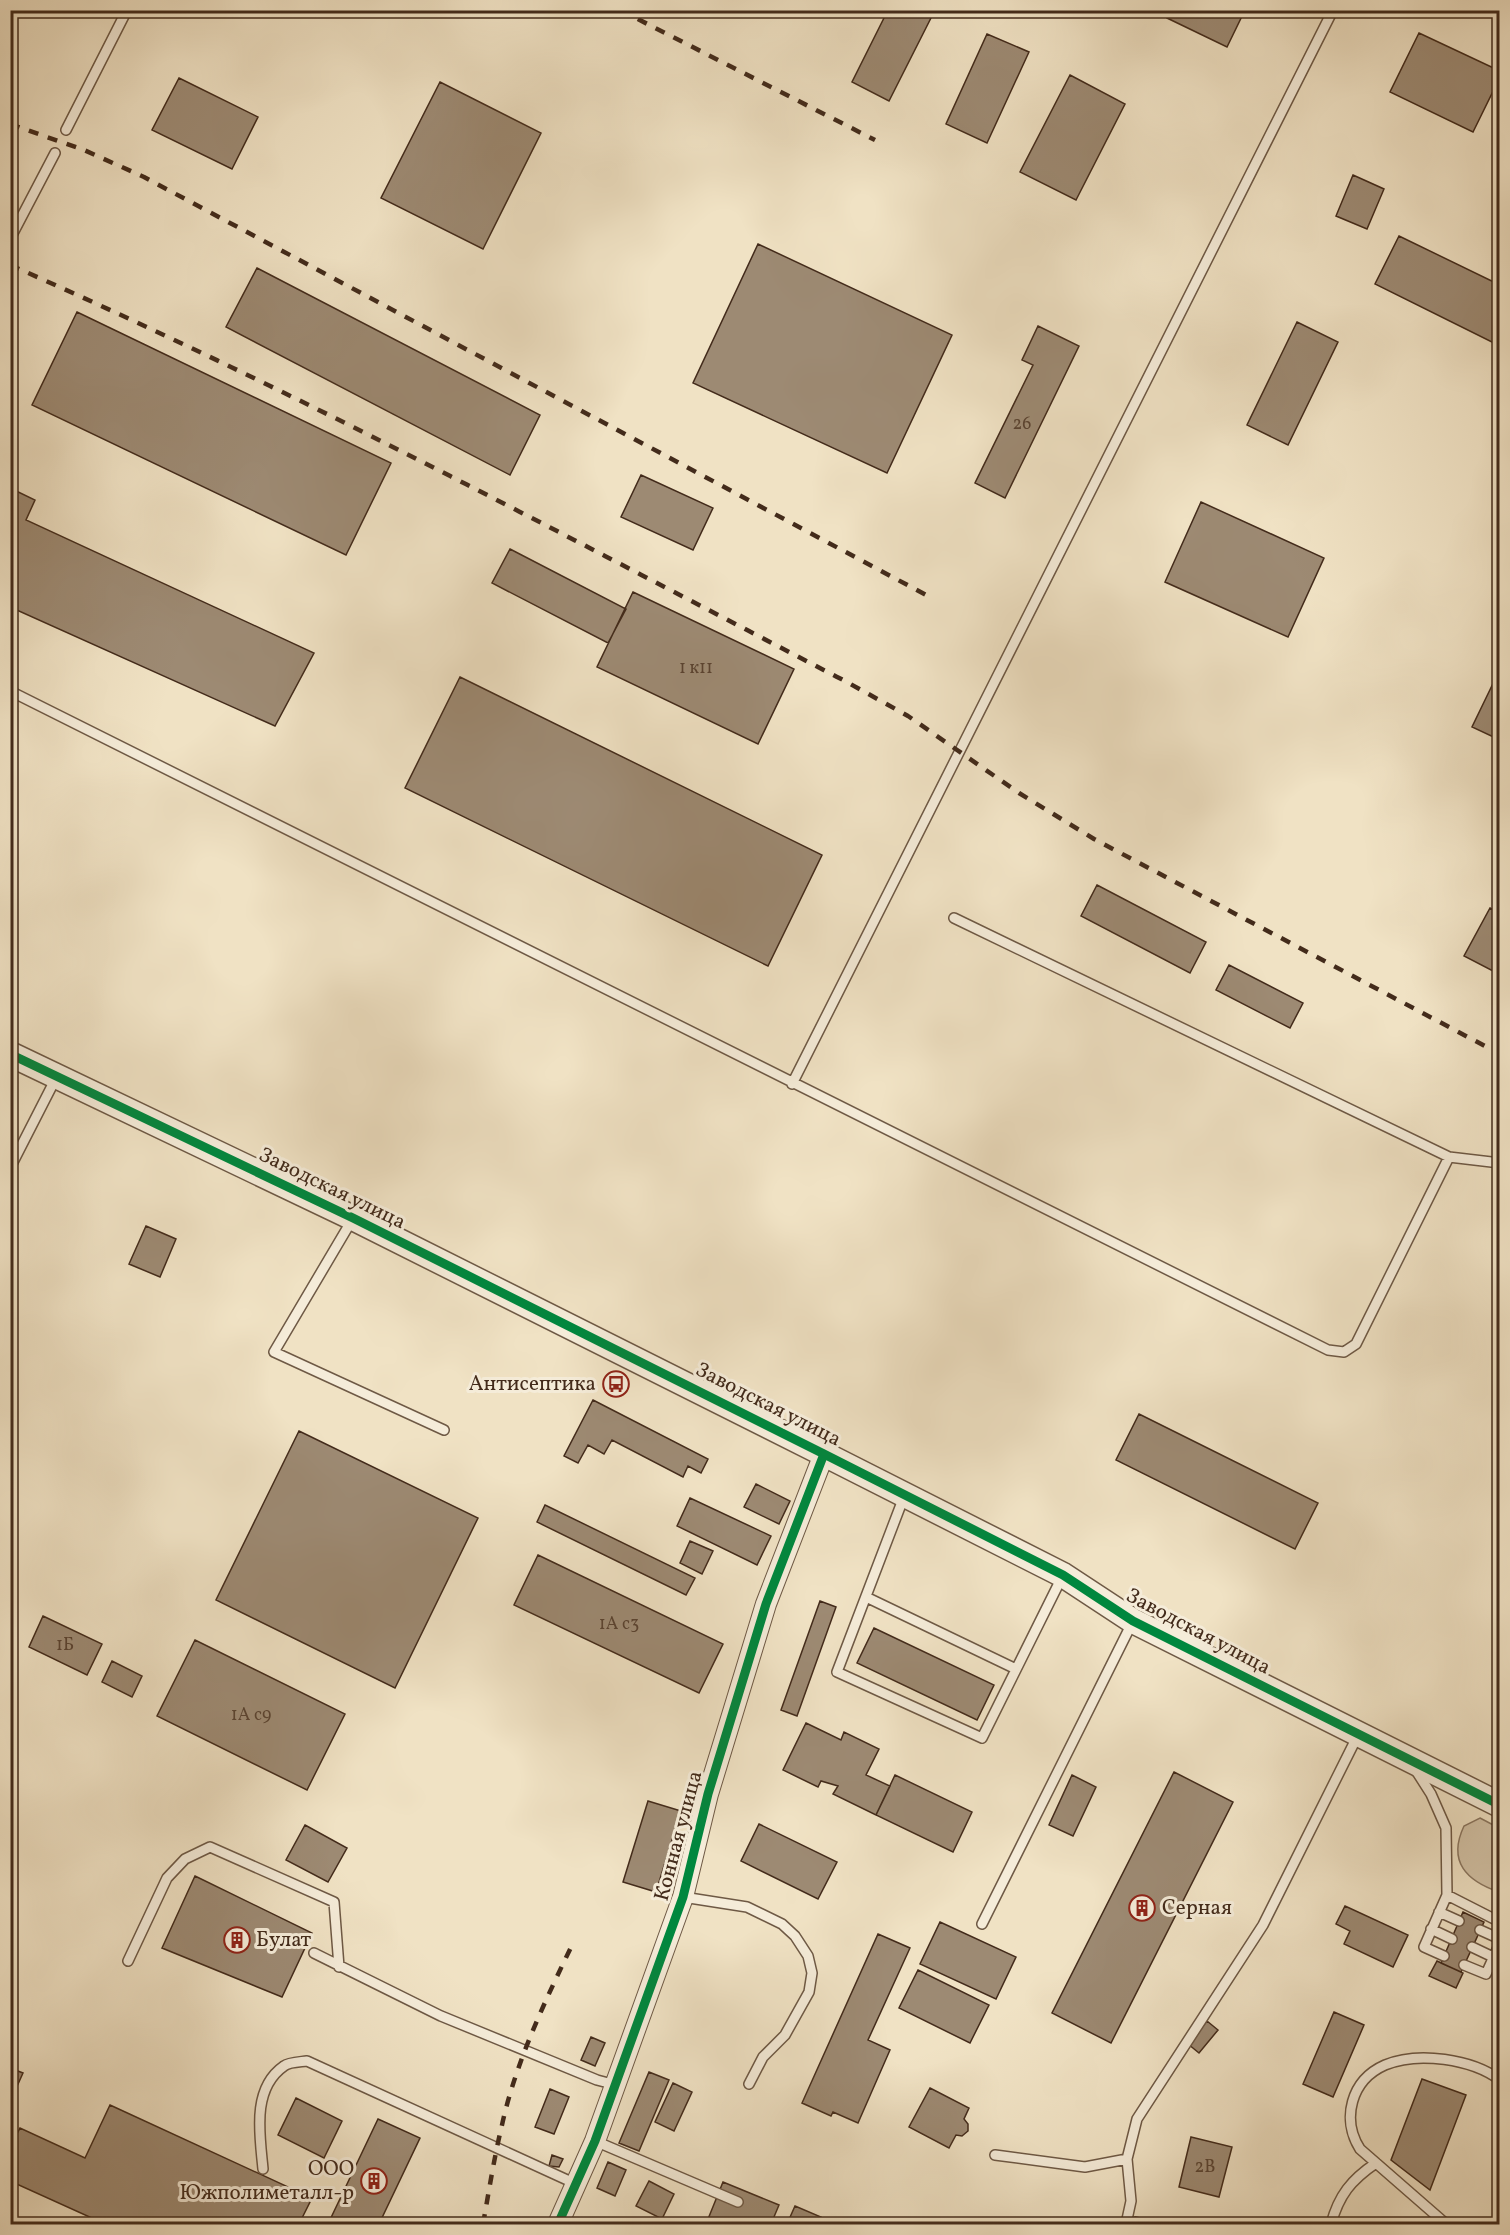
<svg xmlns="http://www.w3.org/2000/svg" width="1510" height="2235" viewBox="0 0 1510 2235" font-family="Vollkorn,serif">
<rect width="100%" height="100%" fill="#f0e2c4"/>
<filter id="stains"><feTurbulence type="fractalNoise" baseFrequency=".00333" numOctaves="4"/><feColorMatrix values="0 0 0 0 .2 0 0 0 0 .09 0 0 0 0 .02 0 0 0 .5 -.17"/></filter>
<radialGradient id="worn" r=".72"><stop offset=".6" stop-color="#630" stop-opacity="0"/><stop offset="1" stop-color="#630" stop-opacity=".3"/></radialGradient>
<path fill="#d3c3a7" stroke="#8b7761" stroke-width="1.5" d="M1480,1818l19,10v64c-32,-11 -52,-30 -35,-66z"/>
<path fill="#9d8a73" stroke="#432b1b" stroke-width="1.5" d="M888,10h47l-46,91 -37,-19z
M1170,10h75l-18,37 -60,-29z
M1419,33l81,38v6l-27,55 -83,-40z
M987,34l42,18 -42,91 -41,-19z
M1070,75l55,29 -49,96 -56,-28z
M179,78l79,39 -26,52 -80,-39z
M440,82l101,51 -58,116 -102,-51z
M1353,175l31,14 -17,40 -31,-13z
M1399,236l101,49v61l-125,-62z
M758,244l194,91 -65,138 -194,-90z
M257,268l283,147 -30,60 -284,-148z
M77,312l314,151 -45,92 -314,-150z
M1297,322l41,20 -50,103 -41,-20z
M1038,326l41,20 -74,152 -30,-15 58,-118 -11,-5z
M641,475l72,33 -20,42 -72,-33z
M10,488l25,12 -9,20 288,133 -39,73 -265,-119z
M1201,502l123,56 -36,79 -123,-55z
M510,549l116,60 -18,34 -116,-60z
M633,592l161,77 -36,75 -161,-77z
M1500,669v71l-28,-13z
M460,677l362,178 -54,111 -363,-178z
M1097,885l109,57 -16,31 -109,-57z
M1490,908l10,5v45l-7,13 -29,-15z
M1229,965l74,38 -13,25 -74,-38z
M146,1226l30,13 -16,38 -31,-13z
M593,1400l115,59 -7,14 -13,-7 -5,11 -71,-37 -8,14 -16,-9 -10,18 -14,-7z
M1139,1414l179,89 -23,46 -179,-89z
M299,1431l179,87 -83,170 -179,-88z
M756,1484l34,17 -11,23 -35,-17z
M690,1498l81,38 -14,29 -80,-39z
M545,1505l150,73 -9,17 -149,-73z
M690,1541l23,10 -11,23 -22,-11z
M538,1555l185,89 -24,49 -185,-88z
M820,1601l16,6 -39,109 -16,-6z
M43,1616l59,28 -15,31 -58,-28z
M874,1628l120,57 -17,35 -120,-57z
M195,1640l150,74 -38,76 -150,-74z
M112,1661l30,15 -10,21 -30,-15z
M806,1723l35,17 3,-8 35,17 -13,26 24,11 -14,29 -43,-21 5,-8 -17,-5 -3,6 -35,-17z
M1174,1772l59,30 -122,241 -59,-30z
M895,1775l77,37 -19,40 -77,-37z
M1072,1775l24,12 -23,49 -24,-11z
M648,1801l33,10 -25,81 -33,-10z
M759,1824l78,38 -19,37 -77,-38z
M305,1825l42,23 -19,34 -42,-22z
M195,1876l117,57 -30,64 -120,-49z
M1345,1906l63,29 -15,32 -49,-23 6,-13 -14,-7z
M1463,1912l21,10 -23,50 -20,-9z
M940,1922l76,35 -20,42 -76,-35z
M878,1934l32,14 -42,92 22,10 -32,73 -25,-11 -2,4 -29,-13z
M1437,1961l26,12 -7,15 -27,-12z
M918,1970l71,35 -19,38 -71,-35z
M1334,2012l30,13 -31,72 -30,-13z
M1207,2021l11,9 -19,23 -11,-9z
M591,2037l14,6 -10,23 -14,-6z
M10,2068l13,5 -13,29z
M649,2072l20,8 -30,71 -20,-8z
M1422,2079l44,16 -36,95 -39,-30z
M673,2083l19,9 -18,39 -19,-9z
M930,2088l39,20 -5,11 4,5v7l-6,5 -6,-1 -7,13 -40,-21z
M550,2089l19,8 -15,37 -19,-7z
M296,2098l46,23 -18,37 -46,-23z
M110,2105l202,93 -13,26h-194l-95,-43v-33l10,-20 65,30z
M378,2119l42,19 -41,86h-51z
M1191,2137l41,10 -13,50 -40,-10z
M552,2155l11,4 -4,8 -10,-1z
M608,2162l18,8 -11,26 -18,-8z
M649,2181l25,13 -12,25 -26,-13z
M723,2182l56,23 -8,19h-65z
M795,2206l26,11 -4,7h-30z
M1135,2217l23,4 -1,3h-23z"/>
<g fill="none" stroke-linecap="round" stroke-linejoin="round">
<g stroke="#6e5945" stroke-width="12">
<path id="service" d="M66,130l61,-120
M10,239l45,-86
M10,691l1318,659 16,2 12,-8 93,-187
M954,918l495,239 51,6
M792,1084l541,-1074
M10,1168l46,-90
M352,1220l-78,132 170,78
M905,1494l-68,178 145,66 81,-163
M866,1597l150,72
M1415,1769l16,25 15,34 1,67 53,27
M683,1897l64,10 35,17 13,12 13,20 4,17 -3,19 -24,43 -22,22 -14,27
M1439,1912l20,9
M982,1924l150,-301
M1431,1929l21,10
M1480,1930l20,9
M1472,1947l21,10
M314,1953l127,63 156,64 19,5
M1444,1956l-20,-9 23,-52
M128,1961l39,-83 18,-19 25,-12 124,55 5,65
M1464,1965l22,9 14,-31
M595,2141l143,61
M995,2155l90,12 42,-8 10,-40 126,-194 95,-190
M263,2169c-3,-33 -12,-80 21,-103 5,-4 16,-4 23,-5l269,123
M1126,2224l5,-23 -4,-42
M1331,2224c8,-29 20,-44 45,-61
M1446,2224l-86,-75c-19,-30 -9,-69 25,-84 33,-14 87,-6 115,15"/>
</g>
<g stroke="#6e5945" stroke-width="22">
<path id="minor" d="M558,2224l37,-83 88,-244 25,-103 58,-190 58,-150"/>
</g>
<g stroke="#6e5945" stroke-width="27">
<path id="tertiary" d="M10,1054l343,164 471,236 239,121 70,46 367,184"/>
</g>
<use href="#service" stroke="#f5ecd9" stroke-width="9"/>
<use href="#minor" stroke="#f5ecd9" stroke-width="20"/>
<use href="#tertiary" stroke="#f5ecd9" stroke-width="24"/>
<path stroke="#432b1b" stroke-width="4.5" stroke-dasharray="10 10" stroke-linecap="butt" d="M620,10l255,130
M1136,10l17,9
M10,16l12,-6
M10,124l74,26 60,27 784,419
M10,265c285,125 559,273 835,416l63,35 111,77 75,46 406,215
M483,2224c6,-33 11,-66 19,-99 14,-64 44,-126 72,-184"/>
<g stroke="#f5ecd9" stroke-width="13">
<path id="cycleway" d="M10,1054l343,164 471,236 239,121 70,46 367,184
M558,2224l37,-83 88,-244 25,-103 58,-190 58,-150"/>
</g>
<use href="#cycleway" stroke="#00873e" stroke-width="9"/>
</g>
<defs>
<g id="bus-ring" transform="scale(1.35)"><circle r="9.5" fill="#f5ecd9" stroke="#8f2418" stroke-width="1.5"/><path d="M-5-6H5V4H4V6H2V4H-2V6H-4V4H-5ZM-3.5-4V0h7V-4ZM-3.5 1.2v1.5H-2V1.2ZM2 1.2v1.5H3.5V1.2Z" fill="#8f2418"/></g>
<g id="building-ring" transform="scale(1.35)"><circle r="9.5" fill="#f5ecd9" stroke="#8f2418" stroke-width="1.5"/><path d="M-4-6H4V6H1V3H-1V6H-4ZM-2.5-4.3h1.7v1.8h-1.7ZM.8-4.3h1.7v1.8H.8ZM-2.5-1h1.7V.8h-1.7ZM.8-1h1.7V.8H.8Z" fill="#8f2418"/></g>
</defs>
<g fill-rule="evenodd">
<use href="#bus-ring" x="616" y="1384"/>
<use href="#building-ring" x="1142" y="1908"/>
<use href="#building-ring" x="237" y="1940"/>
<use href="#building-ring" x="374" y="2181"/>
</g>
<g text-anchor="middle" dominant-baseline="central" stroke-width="6" stroke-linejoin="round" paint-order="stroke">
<g font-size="18" fill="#5a4331">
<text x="1022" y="424">26</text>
<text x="696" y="668">1 к11</text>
<text x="619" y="1624">1А с3</text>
<text x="65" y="1645">1Б</text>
<text x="251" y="1715">1А с9</text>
<text x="1205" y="2167">2В</text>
</g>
<g font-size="21" fill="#432b1b" stroke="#f5ecd9">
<text transform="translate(332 1189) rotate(26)">Заводская улица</text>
<text transform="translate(768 1405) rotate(27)">Заводская улица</text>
<text transform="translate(1198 1632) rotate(28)">Заводская улица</text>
<text transform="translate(679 1836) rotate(-75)">Конная улица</text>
</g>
<g font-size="21" fill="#432b1b" stroke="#f5ecd9" text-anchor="end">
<text x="596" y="1384">Антисептика</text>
<text x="1162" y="1908" text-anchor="start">Серная</text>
<text x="256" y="1940" text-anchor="start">Булат</text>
<text x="354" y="2169">ООО<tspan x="354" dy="24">Южполиметалл-р</tspan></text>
</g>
</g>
<rect width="1510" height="2235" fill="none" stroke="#f0e2c4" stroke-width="36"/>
<rect x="12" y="12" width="1486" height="2211" fill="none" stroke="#432b1b" stroke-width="3"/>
<rect x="18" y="18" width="1474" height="2199" fill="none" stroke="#432b1b" stroke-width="1.5"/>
<rect width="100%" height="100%" filter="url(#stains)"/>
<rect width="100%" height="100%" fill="url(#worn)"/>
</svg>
